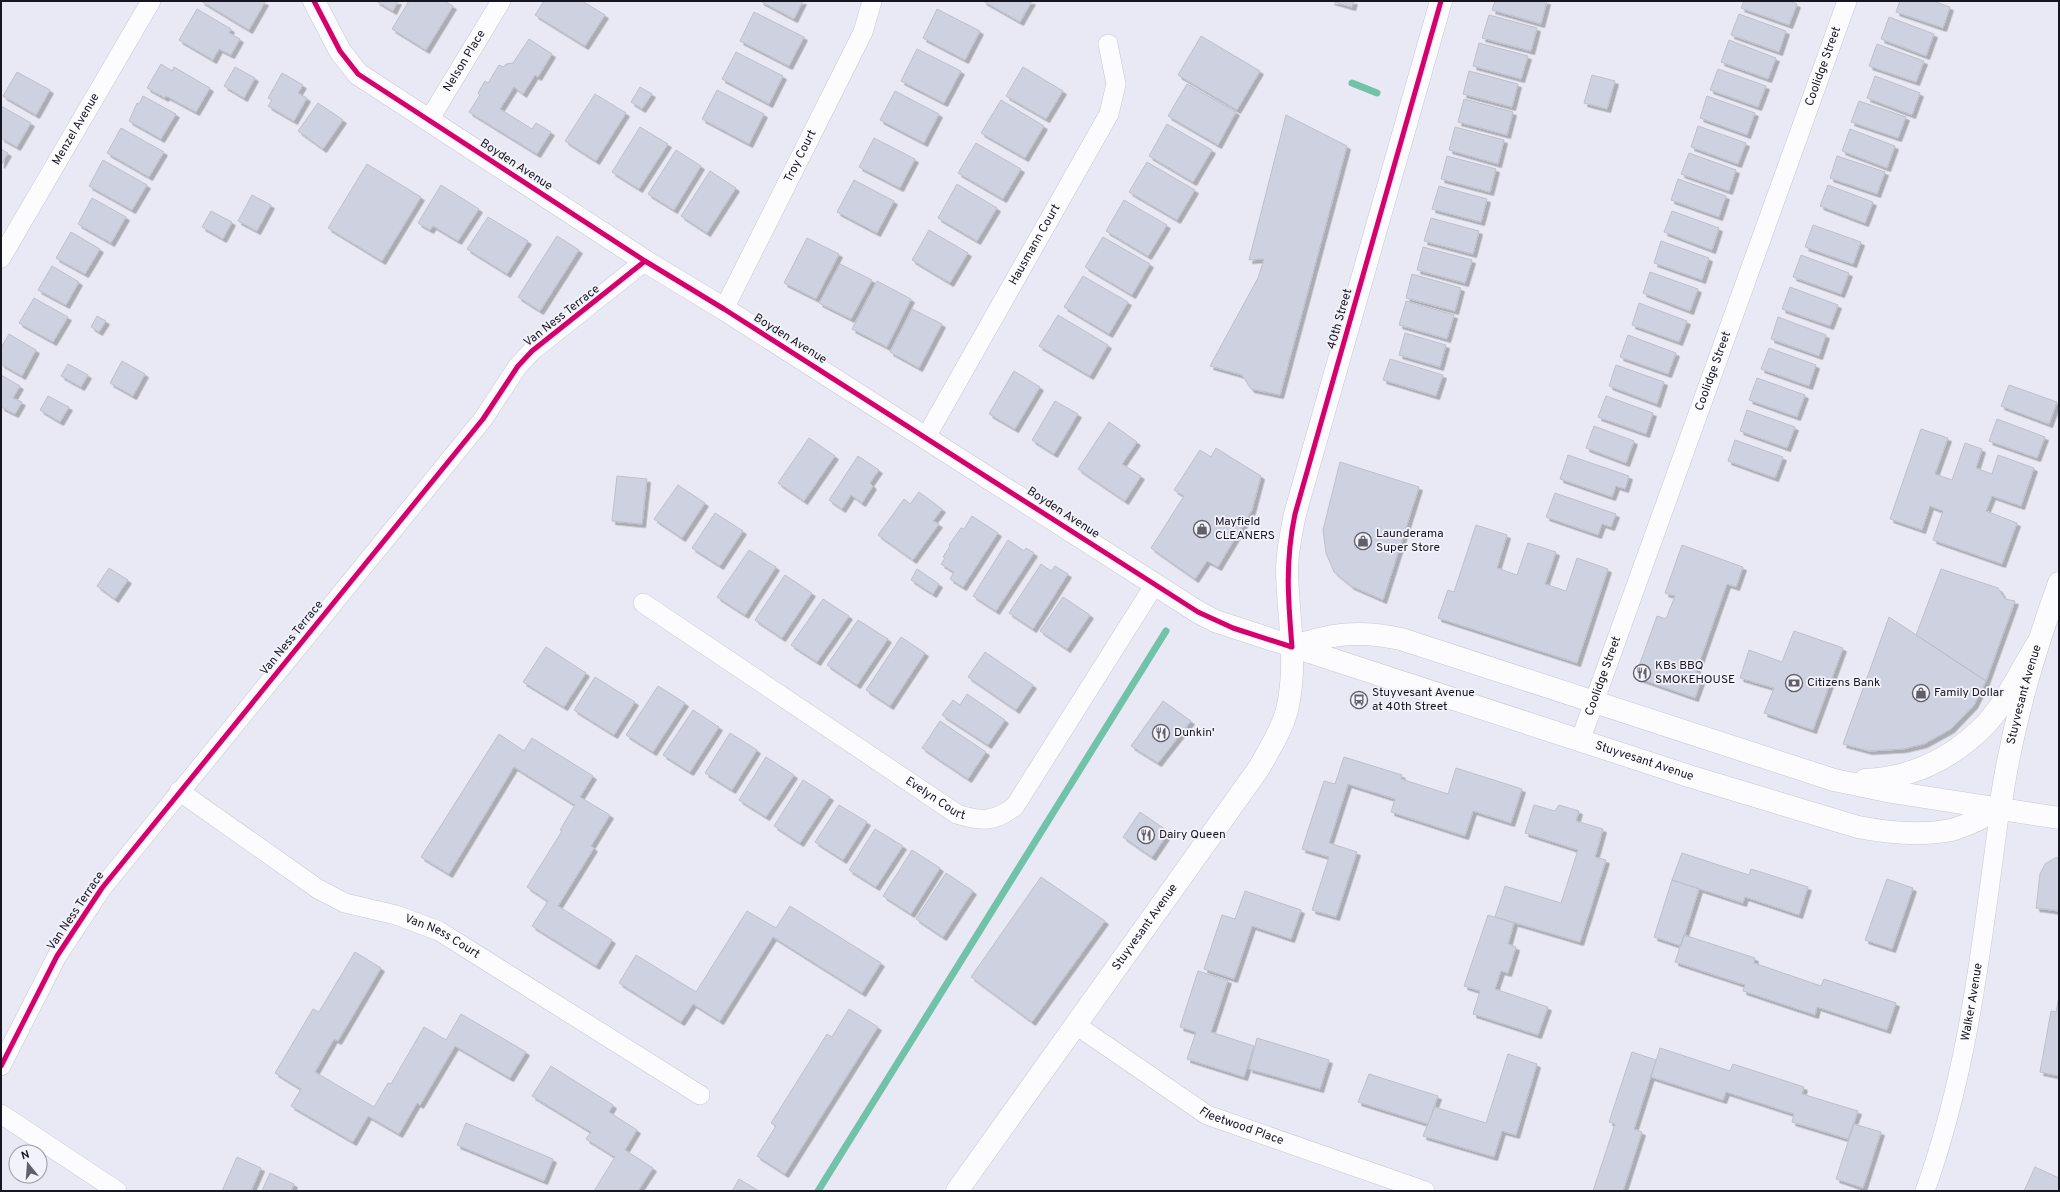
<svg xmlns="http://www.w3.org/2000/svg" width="2060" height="1192" viewBox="0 0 2060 1192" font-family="Overpass,sans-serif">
<defs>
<filter id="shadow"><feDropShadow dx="3.5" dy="3.5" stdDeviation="0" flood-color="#0004"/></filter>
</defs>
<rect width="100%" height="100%" fill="#e9e9f5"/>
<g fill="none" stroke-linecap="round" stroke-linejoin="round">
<path stroke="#71c2a9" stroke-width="7" d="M1352,83l25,10
M818,1191l348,-560"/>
</g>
<path fill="#ced1df" stroke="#bdc0cc" filter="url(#shadow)" d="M201,1h62l2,1 -16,28z
M376,1h22l-5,10z
M409,1h35l9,5 -27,44 -34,-21z
M544,1h38l23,14 -20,31 -50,-31z
M760,1h43l-9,18z
M983,1h49l-12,21z
M1331,1h23l-2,6z
M1495,1h52l-6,23 -49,-14z
M1744,1h45l8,3 -8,21 -48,-17z
M1900,1h33l17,6 -7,21 -47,-16z
M197,9l34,20 -2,4 11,6 -9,16 -12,-6 -6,11 -34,-20z
M937,9l43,22 -15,29 -42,-22z
M754,12l50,25 -15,29 -49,-25z
M1739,14l47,17 -7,21 -48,-17z
M1489,15l48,13 -6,23 -49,-13z
M1889,17l45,17 -8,22 -45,-17z
M1201,36l59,35 -23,39 -59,-35z
M529,39l23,15 -14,23 -3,-2 -12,19 -9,-7 -14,22 32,20 4,-6 15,9 -14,22 -68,-42 11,-17 -2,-2 7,-12 3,2 11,-18 4,2 3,-3 7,-1z
M1729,40l47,18 -8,21 -47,-17z
M1479,43l49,13 -7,23 -48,-13z
M1877,44l47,17 -8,21 -47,-16z
M917,49l44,22 -17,32 -43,-22z
M736,52l47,24 -14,28 -47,-25z
M161,64l11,7 2,-4 36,21 -14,24 -30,-16 -1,2 -18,-10z
M235,67l20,11 -11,20 -20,-12z
M1023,67l40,24 -17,28 -40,-23z
M1718,69l48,17 -8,21 -48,-17z
M1469,71l49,13 -6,23 -49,-13z
M17,72l33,18 -14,25 -33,-19z
M282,73l21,12 -5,8 9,5 -13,23 -26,-15 4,-6 -4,-2z
M1592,75l23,6 -8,28 -23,-6z
M1875,76l45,17 -8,22 -45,-17z
M1187,84l49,28 -18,33 -50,-29z
M640,87l12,7 -10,15 -11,-7z
M717,90l47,24 -15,30 -47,-25z
M895,91l44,23 -15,29 -44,-23z
M595,94l31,19 -30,48 -31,-20z
M143,96l33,18 -15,25 -32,-18 8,-18 2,1z
M1707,96l48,17 -8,22 -47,-17z
M1464,99l49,13 -6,23 -49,-13z
M1001,100l43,26 -19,32 -44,-25z
M1859,101l47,16 -8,21 -47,-16z
M318,103l25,17 -20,29 -25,-18z
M1,106l30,17 -14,24 -16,-9z
M1286,115l61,31 -67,249 -29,-6 -9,-14 -32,-9 48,-88 6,-19 -15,1z
M1167,124l45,26 -19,32 -44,-26z
M1698,126l48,17 -8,21 -47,-17z
M640,127l28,17 -29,45 -27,-17z
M1455,127l49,13 -6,24 -49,-14z
M121,128l43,24 -15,25 -42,-24z
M1850,129l45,17 -8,22 -45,-17z
M874,138l41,21 -15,29 -41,-21z
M976,143l45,26 -18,30 -45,-26z
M1,149l7,4 -7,12z
M676,150l25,16 -27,44 -26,-16z
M1689,153l47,17 -7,21 -48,-17z
M1447,156l49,13 -6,23 -49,-13z
M1837,156l48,16 -8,22 -47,-16z
M103,160l44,25 -15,25 -43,-24z
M1147,162l48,28 -18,30 -48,-28z
M367,164l54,33 -39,64 -54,-33z
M710,171l26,17 -29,45 -26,-17z
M1678,179l48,17 -7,21 -48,-17z
M854,180l40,21 -17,32 -40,-21z
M957,184l40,24 -20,33 -39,-23z
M441,185l38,24 -21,32 -25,-15 -3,4 -12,-7z
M1828,185l45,17 -8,21 -45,-17z
M1439,186l48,13 -6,23 -49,-13z
M252,195l19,10 -14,26 -19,-10z
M92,198l34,19 -15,26 -33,-19z
M1124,200l43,25 -19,31 -42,-25z
M211,211l21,11 -9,17 -21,-12z
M1672,211l47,17 -7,22 -48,-18z
M488,217l40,24 -21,33 -40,-25z
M1431,218l48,13 -6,23 -49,-13z
M1813,225l48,17 -8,22 -48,-17z
M929,230l39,23 -18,30 -38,-23z
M71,232l29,17 -15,25 -29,-16z
M557,236l22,14 -39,61 -22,-14z
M1103,237l47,27 -18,31 -47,-28z
M807,238l32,16 -23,45 -32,-16z
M1661,241l48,17 -7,22 -48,-17z
M1423,247l49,13 -7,23 -48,-13z
M1801,255l48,18 -8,21 -48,-17z
M840,264l32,16 -21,39 -32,-16z
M52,266l27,16 -13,23 -28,-15z
M1650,272l48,17 -8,22 -47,-18z
M1412,274l49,14 -6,23 -49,-13z
M1083,276l45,26 -19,32 -45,-27z
M877,281l34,18 -24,48 -35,-18z
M1790,287l48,18 -8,21 -48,-17z
M34,298l34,19 -15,25 -34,-19z
M1406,301l48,14 -7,24 -48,-14z
M1639,303l48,18 -8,21 -47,-17z
M912,309l30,15 -23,44 -29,-16z
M1058,315l50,30 -18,31 -51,-30z
M97,316l9,5 -7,11 -8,-5z
M1778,317l48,18 -7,21 -48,-17z
M1405,333l41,12 -6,22 -41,-12z
M9,334l27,16 -14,26 -21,-12v-16z
M1628,335l48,18 -8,21 -48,-17z
M1769,348l47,17 -7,21 -48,-17z
M1390,359l53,16 -7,21 -53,-16z
M122,361l23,13 -12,22 -23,-13z
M68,364l20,11 -7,12 -20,-11z
M1616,365l48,17 -7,22 -48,-18z
M1014,371l26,16 -25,42 -26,-15z
M1,375l19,11 -7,12 9,4 -7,12 -14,-7z
M1757,378l48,17 -8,22 -48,-17z
M2009,385l48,17 -8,22 -48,-18z
M48,396l21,11 -9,15 -20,-12z
M1606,396l47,17 -7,21 -48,-17z
M1055,401l23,13 -24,40 -22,-14z
M1747,410l48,17 -8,21 -47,-17z
M1997,419l48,18 -8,21 -48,-17z
M1109,422l28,20 -15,22 19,12 -16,25 -47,-32z
M1594,426l40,15 -8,22 -40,-15z
M1921,429l27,9 -13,36 17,6 13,-37 17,6 -6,19 16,6 6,-19 36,13 -13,38 -29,-10 -6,15 31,12 -15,41 -69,-24 10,-29 -13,-5 -8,24 -32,-11z
M809,438l26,18 -31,45 -26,-18z
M1735,440l48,17 -8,21 -47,-17z
M1216,448l45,28 -9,34 -34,57 -11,-6 -12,18 -44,-31 33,-52 -10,-6 26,-40 11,7z
M1568,455l61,21 -4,13 -9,-3 -4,11 -52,-18z
M858,456l21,14 -9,13 3,3 -11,17 -11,-8 -9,14 -13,-9z
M1340,462l79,25 -36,113 -32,-14 -17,-14 -8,-19 -3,-23z
M617,476l30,3 -5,45 -30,-3z
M678,485l27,18 -23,35 -28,-19z
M919,492l23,17 -9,12 6,3 -26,36 -35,-25 26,-36 6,5z
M1555,493l61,21 -5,13 -9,-3 -4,11 -52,-18z
M715,513l28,18 -23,35 -28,-18z
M972,516l26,17 -35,54 -13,-8 4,-7 -13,-8 4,-6 -2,-1 7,-11 -1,-1 12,-17 3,1z
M1476,525l31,10 -10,33 20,7 11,-32 28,9 -11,32 21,7 11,-33 31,11 -31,94 -139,-45 10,-28 6,2z
M1008,540l16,11 2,-3 8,5 -38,58 -23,-15z
M1682,545l61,22 -7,20 -9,-3 -31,88 7,3 -8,23 -60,-21 22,-61 9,3 9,-23 -10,-3z
M749,550l27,17 -31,48 -28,-18z
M1041,564l10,7 4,-5 13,8 -35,55 -24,-16z
M109,568l19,12 -13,19 -18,-13z
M917,569l22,15 -6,10 -22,-14z
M1941,569l57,19 7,11 10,2 -29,80 -70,-46z
M785,575l27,18 -30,45 -27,-18z
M1063,597l27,18 -23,34 -27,-18z
M823,599l26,17 -32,46 -26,-17z
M1889,617l97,64 -12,24 -23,24 -27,15 -21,5 -34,2 -26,-7z
M858,620l30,19 -31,46 -30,-20z
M1794,631l49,17 -30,82 -49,-17 10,-25 -34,-10 9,-28 33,12z
M901,637l24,16 -35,53 -24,-16z
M546,647l40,26 -22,34 -41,-25z
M985,652l48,33 -17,25 -48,-33z
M595,677l40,25 -21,33 -40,-25z
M658,686l27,17 -32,49 -27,-17z
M967,694l38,26 -17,25 -46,-30 11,-15 7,5z
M1163,701l28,20 -33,42 -27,-17z
M693,710l26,17 -29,45 -27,-17z
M940,721l46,31 -18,27 -46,-31z
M730,733l27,17 -25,40 -27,-17z
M499,734l25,17 8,-13 61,38 -13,21 30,18 -19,31 3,2 -36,58 54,34 -16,26 -64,-40 16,-25 -21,-14 35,-56 -2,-1 15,-25 -61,-38 -65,107 -28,-17z
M766,757l28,18 -28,42 -27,-17z
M1344,757l58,18 -1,4 47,15 8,-26 66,21 -11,34 -38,-12 -8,25 -74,-24 4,-13 -47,-15 -19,59 28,9 -21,65 -24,-7 17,-53 -27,-8 22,-68 11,3z
M803,780l27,17 -30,46 -26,-17z
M839,805l28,17 -24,38 -28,-18z
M1534,805l21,6 4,-6 20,6 -3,10 27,8 -8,28 11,3 -26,82 -85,-25 10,-31 56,17 17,-53 -53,-17z
M1140,812l29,20 -17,25 -29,-20z
M875,829l28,17 -27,41 -27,-17z
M912,850l28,18 -29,46 -28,-18z
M1682,853l67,22 2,-6 57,18 -9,28 -54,-18 -2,6 -71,-23z
M2059,857v54l-23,-3 4,-34 5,-10 10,-6z
M946,873l27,18 -30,46 -27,-18z
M1041,877l64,44 -73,101 -61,-45z
M1887,879l26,9 -21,61 -27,-9z
M1672,880l27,9 -18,57 -27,-9z
M1245,891l56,19 -10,29 -39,-13 -18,53 -30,-10 18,-54 13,4z
M790,906l91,57 -19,30 -89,-56 -53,84 -27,-17 -12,18 -62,-39 17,-28 60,37 51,-81 29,17z
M1488,915l26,8 -6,21 8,3 -8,26 -7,-2 -6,18 53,18 -10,28 -65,-21 7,-23 -16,-5z
M1684,935l71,23 -1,5 67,23 3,-7 72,24 -9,27 -70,-23 -2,8 -72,-24 2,-6 -70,-23z
M355,952l26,16 -43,73 -4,-2 -19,33 59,35 14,-24 3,1 33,-57 22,13 15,-26 65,38 -16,26 -55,-32 -35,59 -3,-2 -18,31 -31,-18 -15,26 -62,-36 10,-17 -26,-16 38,-64 6,3z
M1198,971l30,9 -17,52 43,14 -10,31 -57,-18 9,-27 -16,-5z
M2059,996v80l-19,-4 11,-61 5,1z
M849,1009l29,18 -93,147 -28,-18 19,-30 -5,-3 56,-89 5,3z
M1257,1038l72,22 -9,29 -71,-20z
M1660,1048l70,23 3,-7 71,23 -2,7 56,17 -10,28 -56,-17 2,-8 -68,-22 -3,8 -72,-23z
M1632,1052l24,8 -22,69 8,3 -19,59h-30l22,-67 -6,-2z
M1508,1054l29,10 -21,71 -14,-4 -8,26 -71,-21 12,-29 51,16z
M551,1066l62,39 -4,7 28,18 -12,20 28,18 -15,23h-44l21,-34 -29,-18 5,-7 -59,-36z
M1369,1074l69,22 -10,28 -70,-22z
M466,1123l87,36 -9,22 -87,-36z
M1854,1124l27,8 -18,56 -27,-9z
M237,1157l24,11 -10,23h-29z
M2035,1167l24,11v13h-35z
M270,1173l24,11 -3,7h-29z
M739,1179l20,12h-27z"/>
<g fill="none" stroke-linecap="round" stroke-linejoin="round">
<g stroke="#c7c7d4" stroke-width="20">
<g id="street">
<path id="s1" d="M429,120l72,-119"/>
<path id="s2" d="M1,258l150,-257"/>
<path id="s3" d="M724,309l139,-277 9,-31"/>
<path id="s4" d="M926,437l183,-323 7,-30 -8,-40"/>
<path id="s5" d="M643,603l314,211c24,8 38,8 58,-8l140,-222"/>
<path id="s6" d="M1580,741l267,-740"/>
<path id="s7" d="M179,791l139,98 27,14 51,12 43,16 261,164"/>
<path id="s8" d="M1076,1025l131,90 218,76"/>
<path d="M1,1066l56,-110 45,-68 381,-469 35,-53 14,-15 113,-90"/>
<path d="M1,1114l116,77"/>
<path id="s9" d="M1925,1191c45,-125 57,-252 75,-382"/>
</g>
</g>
<g stroke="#c7c7d4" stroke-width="23">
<g id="secondary">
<path id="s10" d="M314,1l26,50 18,23 287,187 79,48 474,303 17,9 477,156 166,50c31,6 63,9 93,3 17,-4 33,-14 49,-21"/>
<path d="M1292,647c40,-14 68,-17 109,-8l433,141 58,12 167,26"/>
<path d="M1865,780c47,-2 88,-22 121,-56 21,-23 35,-54 51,-80"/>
<path id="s11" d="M2000,809c11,-79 32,-151 59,-226"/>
<path id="s12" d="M957,1191l302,-423c10,-18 23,-38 28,-58 11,-46 1,-92 0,-139 0,-19 4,-38 8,-57l146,-513"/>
</g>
</g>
<use href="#street" stroke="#fcfcfe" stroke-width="19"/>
<use href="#secondary" stroke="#fcfcfe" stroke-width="22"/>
<g stroke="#f2f2fa" stroke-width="8">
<path id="cycleway" d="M314,1l26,50 18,23 287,187 79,48 474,303 35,16 59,19c-4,-48 -7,-85 3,-133l146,-513
M1,1066l56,-110 45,-68 381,-469 35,-53 14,-15 113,-90"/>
</g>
<use href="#cycleway" stroke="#d6006c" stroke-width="5"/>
</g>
<defs>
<g id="shop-ring" transform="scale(0.9)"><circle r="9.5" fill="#f2f2fa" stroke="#605f6c" stroke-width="1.5"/><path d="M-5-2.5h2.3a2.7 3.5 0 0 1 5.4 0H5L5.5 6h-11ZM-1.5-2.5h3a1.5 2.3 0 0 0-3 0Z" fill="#605f6c"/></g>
<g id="restaurant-ring" transform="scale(0.9)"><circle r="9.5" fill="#f2f2fa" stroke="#605f6c" stroke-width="1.5"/><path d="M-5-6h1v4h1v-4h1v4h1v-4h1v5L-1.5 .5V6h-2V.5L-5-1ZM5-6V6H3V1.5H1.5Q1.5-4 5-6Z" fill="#605f6c"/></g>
<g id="bank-ring" transform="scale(0.9)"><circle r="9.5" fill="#f2f2fa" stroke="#605f6c" stroke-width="1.5"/><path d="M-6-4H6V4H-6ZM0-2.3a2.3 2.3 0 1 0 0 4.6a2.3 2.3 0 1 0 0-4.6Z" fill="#605f6c"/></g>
<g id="bus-ring" transform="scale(0.9)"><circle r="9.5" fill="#f2f2fa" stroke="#605f6c" stroke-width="1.5"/><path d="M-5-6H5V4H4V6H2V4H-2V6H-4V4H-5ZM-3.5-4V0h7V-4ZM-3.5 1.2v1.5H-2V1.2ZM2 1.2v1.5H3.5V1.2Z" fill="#605f6c"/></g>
</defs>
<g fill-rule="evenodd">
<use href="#shop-ring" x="1202" y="529"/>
<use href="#shop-ring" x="1363" y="541"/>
<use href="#restaurant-ring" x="1642" y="673"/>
<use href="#bank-ring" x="1794" y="683"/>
<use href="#shop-ring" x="1921" y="693"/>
<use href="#bus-ring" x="1359" y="700"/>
<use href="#restaurant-ring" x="1161" y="733"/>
<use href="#restaurant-ring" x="1146" y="835"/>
</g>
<g text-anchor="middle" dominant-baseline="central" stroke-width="3.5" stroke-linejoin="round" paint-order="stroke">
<g font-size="12" fill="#161522" stroke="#f2f2fa">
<text stroke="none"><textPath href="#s1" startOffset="69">Nelson Place</textPath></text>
<text stroke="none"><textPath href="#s6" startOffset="717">Coolidge Street</textPath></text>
<text stroke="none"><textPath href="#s2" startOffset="149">Menzel Avenue</textPath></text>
<text stroke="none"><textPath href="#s3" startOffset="171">Troy Court</textPath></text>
<text transform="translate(516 165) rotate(33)">Boyden Avenue</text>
<text stroke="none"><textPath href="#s4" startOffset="221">Hausmann Court</textPath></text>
<text transform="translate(562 316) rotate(-38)">Van Ness Terrace</text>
<text transform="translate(1340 319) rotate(-74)">40th Street</text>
<text transform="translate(790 339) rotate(32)">Boyden Avenue</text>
<text stroke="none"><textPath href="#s6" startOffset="393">Coolidge Street</textPath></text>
<text transform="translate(1063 513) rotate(33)">Boyden Avenue</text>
<text transform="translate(292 638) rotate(-51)">Van Ness Terrace</text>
<text stroke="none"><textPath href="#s6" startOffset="69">Coolidge Street</textPath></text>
<text stroke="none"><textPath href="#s11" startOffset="117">Stuyvesant Avenue</textPath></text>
<text stroke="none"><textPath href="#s10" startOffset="1554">Stuyvesant Avenue</textPath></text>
<text stroke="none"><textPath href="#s5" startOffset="352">Evelyn Court</textPath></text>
<text transform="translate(76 911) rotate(-56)">Van Ness Terrace</text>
<text stroke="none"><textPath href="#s12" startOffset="324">Stuyvesant Avenue</textPath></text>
<text stroke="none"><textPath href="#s7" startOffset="304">Van Ness Court</textPath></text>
<text stroke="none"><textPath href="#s9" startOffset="195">Walker Avenue</textPath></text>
<text stroke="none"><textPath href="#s8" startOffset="195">Fleetwood Place</textPath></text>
</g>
<g font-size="12" fill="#161522" stroke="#f2f2fa" text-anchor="start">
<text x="1215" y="522">Mayfield<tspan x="1215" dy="14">CLEANERS</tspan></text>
<text x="1376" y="534">Launderama<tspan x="1376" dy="14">Super Store</tspan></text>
<text x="1655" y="666">KBs BBQ<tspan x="1655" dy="14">SMOKEHOUSE</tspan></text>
<text x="1807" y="683">Citizens Bank</text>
<text x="1372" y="693">Stuyvesant Avenue<tspan x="1372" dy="14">at 40th Street</tspan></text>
<text x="1934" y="693">Family Dollar</text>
<text x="1174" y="733">Dunkin'</text>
<text x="1159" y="835">Dairy Queen</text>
</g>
</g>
<rect width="2060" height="1192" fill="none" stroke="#161522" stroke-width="4"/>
<g transform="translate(28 1164) rotate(343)"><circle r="19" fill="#f2f2fa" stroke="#9a9aa4"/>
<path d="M0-3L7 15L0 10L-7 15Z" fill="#605f6c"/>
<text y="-6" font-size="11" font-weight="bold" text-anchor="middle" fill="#161522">N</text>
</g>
</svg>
